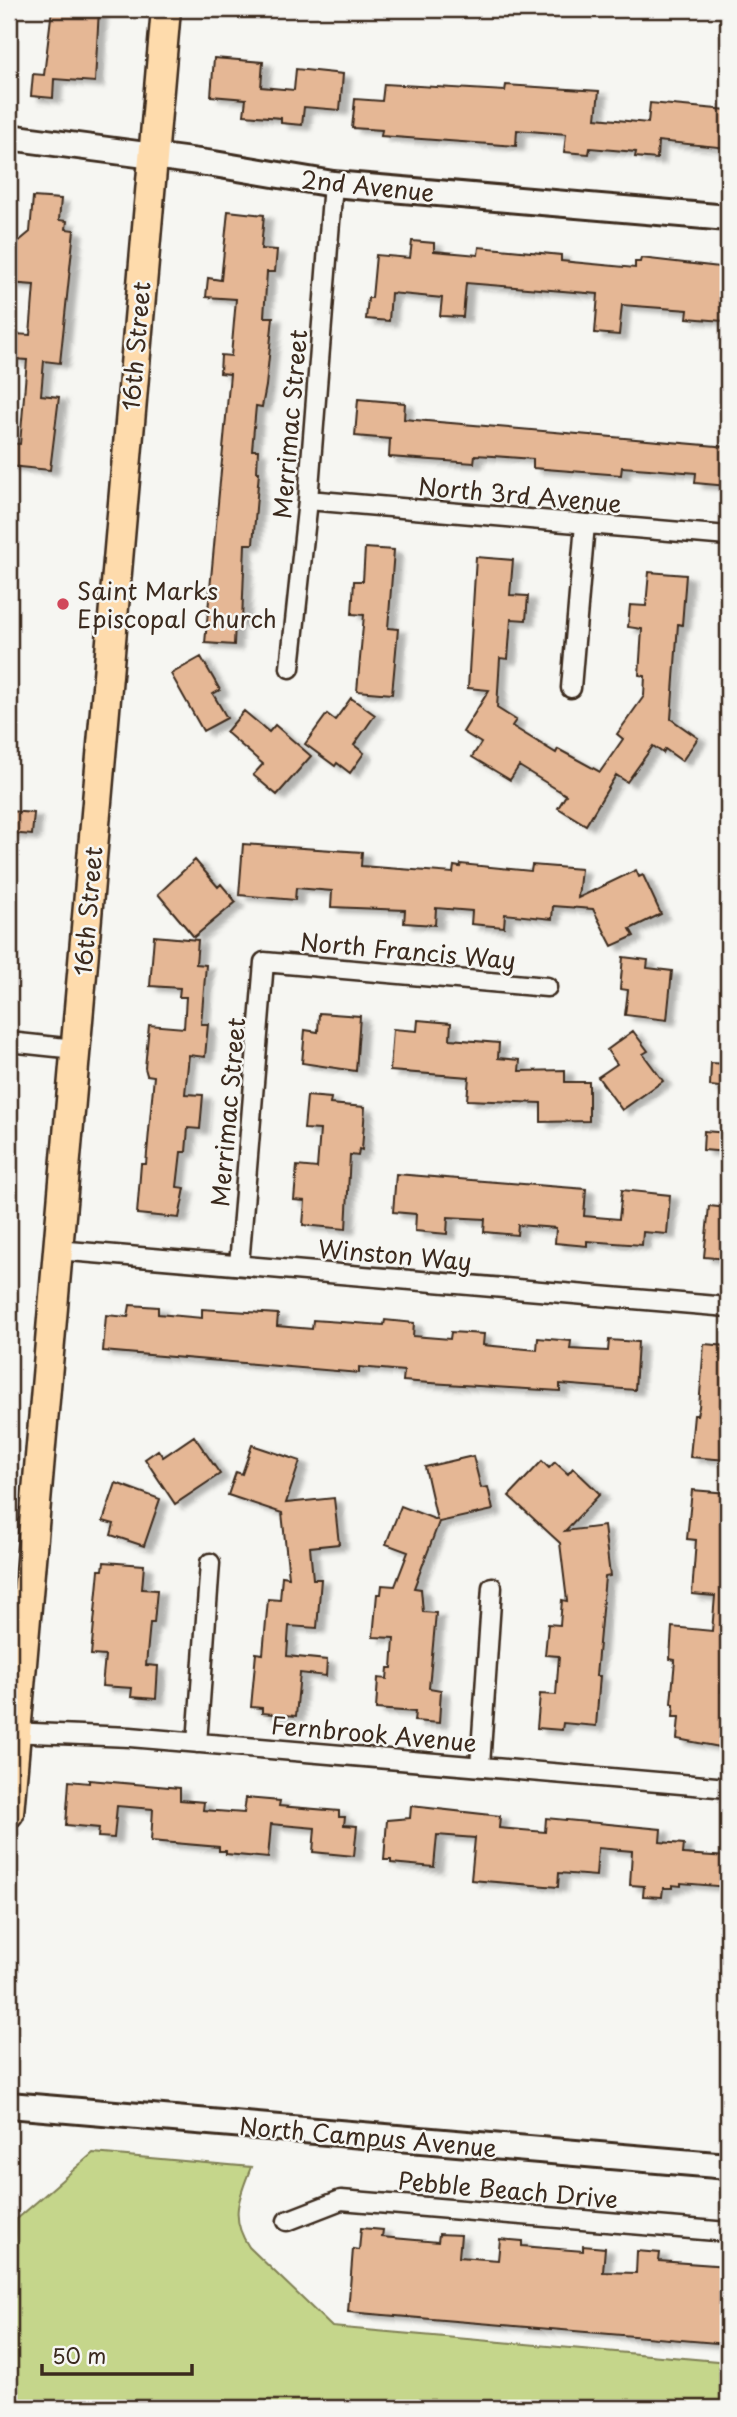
<svg xmlns="http://www.w3.org/2000/svg" width="737" height="2417" viewBox="0 0 737 2417" font-family="'Playpen Sans',sans-serif">
<defs>
<filter id="shadow"><feDropShadow dx="8" dy="4.5" stdDeviation="2" flood-color="#0004"/></filter>
</defs>
<rect width="100%" height="100%" fill="#f6f6f2"/>
<filter id="ink" filterUnits="userSpaceOnUse"><feTurbulence type="fractalNoise" baseFrequency=".0143" numOctaves="2"/><feDisplacementMap in="SourceGraphic" scale="14" xChannelSelector="R" yChannelSelector="G"/><feConvolveMatrix kernelMatrix="1 2 1 2 8 2 1 2 1" color-interpolation-filters="sRGB"/></filter>
<g filter="url(#ink)">
<path fill="#c5d68b" stroke="#808054" stroke-width="2" d="M93,2153l158,14c-12,31 -22,50 -2,80l83,80 396,35v46h-719v-74l8,-115z"/>
<path fill="#e5b795" stroke="#3b2a1e" stroke-width="2" filter="url(#shadow)" d="M52,9h47l-4,73 -41,-3 -1,19 -22,-2 2,-22 11,1z
M214,58l49,4 -2,25 33,3 2,-21 47,5 -3,36 -36,-3 -2,18 -21,-2v-5l-37,-3 2,-16 -35,-3z
M384,84l121,7 1,-6 93,6 -3,27 52,5 2,-20 78,7v38l-70,-7 -1,18 -22,-2 1,-5 -46,-4 -1,6 -25,-2 2,-18 -49,-4 -1,16 -135,-10 1,-6 -30,-2 3,-29 27,2z
M33,197l28,2 -2,21 8,1 -1,8 8,1 -14,133 -16,-2 -3,34 18,2 -9,73 -41,-4v-23l11,1 7,-84 -14,-1 2,-25 15,1 4,-50 -25,-2v-20h7l2,-21 12,-10z
M228,211l36,4 -3,34 16,1 -2,22h-8l-3,45h9l-7,69 -4,21 -6,-1 -4,44h6l-1,22h2l-6,72h-8l-3,78h-7l-1,23 -29,-2 25,-269 -10,-1 1,-18 10,1 5,-57 -30,-2 2,-19 13,2z
M412,241l22,2v8l44,4 1,-8 82,8v6l74,7v-6h5l1,-4 87,10v37h-4l-1,16 -36,-3 1,-8 -66,-5 -3,30 -24,-2 3,-39 -132,-11 -3,34 -23,-1 2,-18 -51,-5 -2,28 -23,-2 2,-21h4l4,-43 34,3z
M358,399l47,4 -1,16 324,28v39l-33,-3 1,-10 -47,-4 -27,-2 -1,8 -88,-7v-9l-40,-3 -18,-1 -1,8 -85,-6 1,-18 -35,-3z
M365,548l29,2 -6,78 10,1 -6,65 -35,-3 7,-76 -12,-1 2,-33h9z
M476,557l37,3 -3,35 18,1 -2,24 -15,-1 -3,40 -8,-1 -3,50 19,12 -4,6 44,27 2,-4 42,23 23,-33 -6,-5 27,-38 1,-20 -6,-1 3,-46 -14,-2 2,-22 16,1 3,-34 37,3 -4,50 -4,-1 -7,95 27,19 -16,23 -17,-12 -2,4 -10,-7 -26,36 -11,-7 -30,50 -28,-17 8,-13 -47,-29 -9,14 -38,-23 9,-14 -18,-11 26,-42 -21,-2z
M201,657l19,33 -7,4 14,24 -24,13 -32,-57z
M351,698l24,17 -21,30 10,8 -14,20 -13,-10 -2,3 -30,-22 22,-30 8,6z
M244,711l25,21 6,-7 36,31 -34,39 -24,-20 10,-11 -37,-32z
M9,811l25,2 -2,22 -23,-2z
M243,844l119,8 -1,14 92,7 1,-7 6,1 1,-3 70,7 1,-6 49,4 -3,29 58,-28 3,7 4,-2 18,39 -31,15 4,7 -22,10 -19,-37 -40,-3 -1,13 -47,-5 -1,13 -33,-3 1,-13 -36,-3 -1,17 -31,-2 1,-13 -74,-3 1,-16 -36,-3 -1,12 -56,-5z
M195,860l23,27 3,-3 15,18 -42,35 -36,-43z
M154,936l44,4 -2,24 10,1 -5,59h7l-3,33 -16,-2 -4,39 18,1 -3,34 -12,-1 -2,24h-5l-4,35 8,1 -6,30 -42,-4 4,-50h5l8,-88 -7,-1 -2,-7 4,-43 35,3 2,-31h-7l1,-9 -30,-2z
M623,957l25,3 -1,8 25,3 -5,49 -42,-5 3,-25 -8,-1z
M319,1013l41,3 -4,55 -54,-8 3,-33 13,2z
M418,1020l33,3 -1,16 49,4 -1,15 22,2 -1,11 46,-1v12h24v39l-48,1v-19l-74,-3 2,-23 -79,-6 3,-42 24,2z
M633,1031l15,20 -5,3 20,27 -41,29 -24,-33 19,-13 -10,-14z
M711,1063l17,1v24l-18,-2z
M307,1096l24,2 -1,6 35,3 -3,43 -3,-1 -1,7 -8,-1 -4,74 -43,-4 2,-24 -11,-1 3,-34 20,2 3,-38 -16,-1z
M704,1131l24,2v19l-25,-2z
M396,1174l190,15 -2,27 35,3 3,-29 48,5 -3,39 -24,-2 -1,13 -55,-4v5l-32,-3 1,-15 -38,-3 -1,10 -33,-3 1,-13 -37,-2 -1,17 -32,-3 1,-17 -23,-2z
M709,1206l19,2v51l-24,-2z
M130,1305l28,2v7l44,4v-9l76,5 -1,12 35,3 1,-9 71,5 1,-5 29,3 -1,13 37,3 1,-7 33,2 -1,11 54,5 1,-12 33,3 -1,8 38,2 1,-11 29,2 -3,48 -75,-6v7l-130,-8 -27,-2 1,-10 -45,-4v6l-256,-22 3,-36 22,2z
M704,1344l24,2v114l-38,-3 4,-42h3l2,-8z
M194,1436l26,38 -45,30 -30,-45 13,-9 5,7z
M252,1445l48,16 -14,42 48,-5 5,46 -29,3 3,32h8l-4,49 -28,-2 -2,30 40,4 -1,16 -26,-3 -4,43 -34,-3v-5l-11,-1 5,-54 7,1 5,-55 12,1 2,-24 7,1 -7,-64 -54,-18 8,-23 6,2z
M473,1456l8,32 7,-1 5,23 -54,12 -25,66 7,1 2,23 13,1 -7,75 12,2 -2,33 -25,-2 1,-9 -39,-3 2,-31 9,1 1,-11h4l2,-30 -21,-1 4,-43h4l1,-9 13,1 13,-34 -22,-8 15,-38 36,14 -12,-53z
M542,1461l7,7 6,-6 13,12 5,-6 27,26 -35,37 39,-5 6,50 -5,1 -9,99h4l-4,50 -33,-3 -1,7 -25,-2 3,-34 16,1 3,-39 -14,-1 3,-31 12,1 2,-25 5,1 -7,-58 -51,-47z
M116,1483l44,16 -16,47 -33,-11 3,-11 -11,-3z
M692,1490l36,3 -3,74h3v90h-4l-3,35 6,1 -7,54 -43,-8 2,-22h-6l1,-13 -3,-1 4,-43 -5,-1 2,-32 40,4 3,-35 -23,-2 4,-54 -9,-1z
M104,1562l40,3 -2,24 15,1 -3,33h-4l-4,42 12,1 -2,33 -25,-2 1,-9 -30,-2 3,-30 -14,-1 8,-85h4z
M89,1780l91,8v12l24,2 -1,8 41,3 2,-15 34,3 -1,5 60,5v6h6l-1,8 13,1 -3,30 -41,-4 2,-24 -44,-4 -3,34 -42,-4v-3h-7v-4l-68,-6 2,-32 -36,-3 -3,32 -16,-1 1,-9 -33,-3 3,-44 20,2z
M411,1806l89,10 -1,12 46,4 1,-14 115,11 -1,13 24,2 -1,10 45,3v30l-47,-4v3l-9,-1v3h-9l-1,9 -19,-1 1,-10 -14,-1 2,-34 -34,-3 -2,28 -37,-3 -1,14 -87,-7 4,-42 -38,-3 -3,32 -43,-4v-3h-7l3,-40 23,-2z
M361,2228l22,2 -1,7 56,5 1,-8 22,1 -2,22 39,3 2,-21 22,2v5l61,5v-5l22,2 -2,24 33,1 1,-22 23,2 -1,8 69,5v78l-380,-32 5,-63 6,1z"/>
<g fill="none" stroke-linecap="round" stroke-linejoin="round">
<g stroke="#3b2a1e" stroke-width="23">
<path id="street" d="M308,500l420,36
M290,668l18,-168 25,-316
M571,688l14,-164
M9,1042l66,7
M57,1250l671,57
M239,1265l25,-303 283,25
M9,1732l121,5 598,51
M197,1743l13,-180
M480,1766l12,-179
M287,2221l54,-21 387,32"/>
</g>
<g stroke="#3b2a1e" stroke-width="30">
<path id="secondary" d="M9,137l205,27 119,20 395,34
M9,2105l719,61"/>
</g>
<g stroke="#3b2a1e" stroke-width="33">
<path id="primary" d="M9,1813l157,-1804"/>
</g>
<use href="#street" stroke="#f6f6f2" stroke-width="18"/>
<use href="#secondary" stroke="#f6f6f2" stroke-width="24"/>
<use href="#primary" stroke="#fedbac" stroke-width="28"/>
</g>
</g>
<circle fill="#d1495b" stroke="#f6f6f2" stroke-width="2.5" cx="63" cy="604" r="7"/>
<g text-anchor="middle" dominant-baseline="central" stroke-width="5" stroke-linejoin="round" paint-order="stroke">
<g font-size="24" fill="#3b2a1e" stroke="#f6f6f2">
<text transform="translate(368 185) rotate(6)">2nd Avenue</text>
<text transform="translate(135 346) rotate(-85)">16th Street</text>
<text transform="translate(289 424) rotate(-85)">Merrimac Street</text>
<text transform="translate(520 494) rotate(5)">North 3rd Avenue</text>
<text transform="translate(87 911) rotate(-85)">16th Street</text>
<text transform="translate(408 950) rotate(5)">North Francis Way</text>
<text transform="translate(227 1112) rotate(-85)">Merrimac Street</text>
<text transform="translate(395 1254) rotate(5)">Winston Way</text>
<text transform="translate(374 1733) rotate(5)">Fernbrook Avenue</text>
<text transform="translate(368 2136) rotate(5)">North Campus Avenue</text>
<text transform="translate(508 2189) rotate(5)">Pebble Beach Drive</text>
</g>
<g font-size="24" fill="#3b2a1e" stroke="#f6f6f2" text-anchor="start">
<text x="77" y="590">Saint Marks<tspan x="77" dy="28">Episcopal Church</tspan></text>
</g>
</g>
<rect width="737" height="2417" fill="none" stroke="#f6f6f2" stroke-width="35"/>
<rect x="18" y="18" width="702" height="2382" fill="none" stroke="#3b2a1e" stroke-width="2.5" filter="url(#ink)"/>
<path d="M42 2364v10h150v-10" fill="none" stroke="#3b2a1e" stroke-width="3.5"/>
<text x="52" y="2364" font-size="21" fill="#3b2a1e" stroke="#f6f6f2" stroke-width="5" paint-order="stroke">50 m</text>
</svg>
